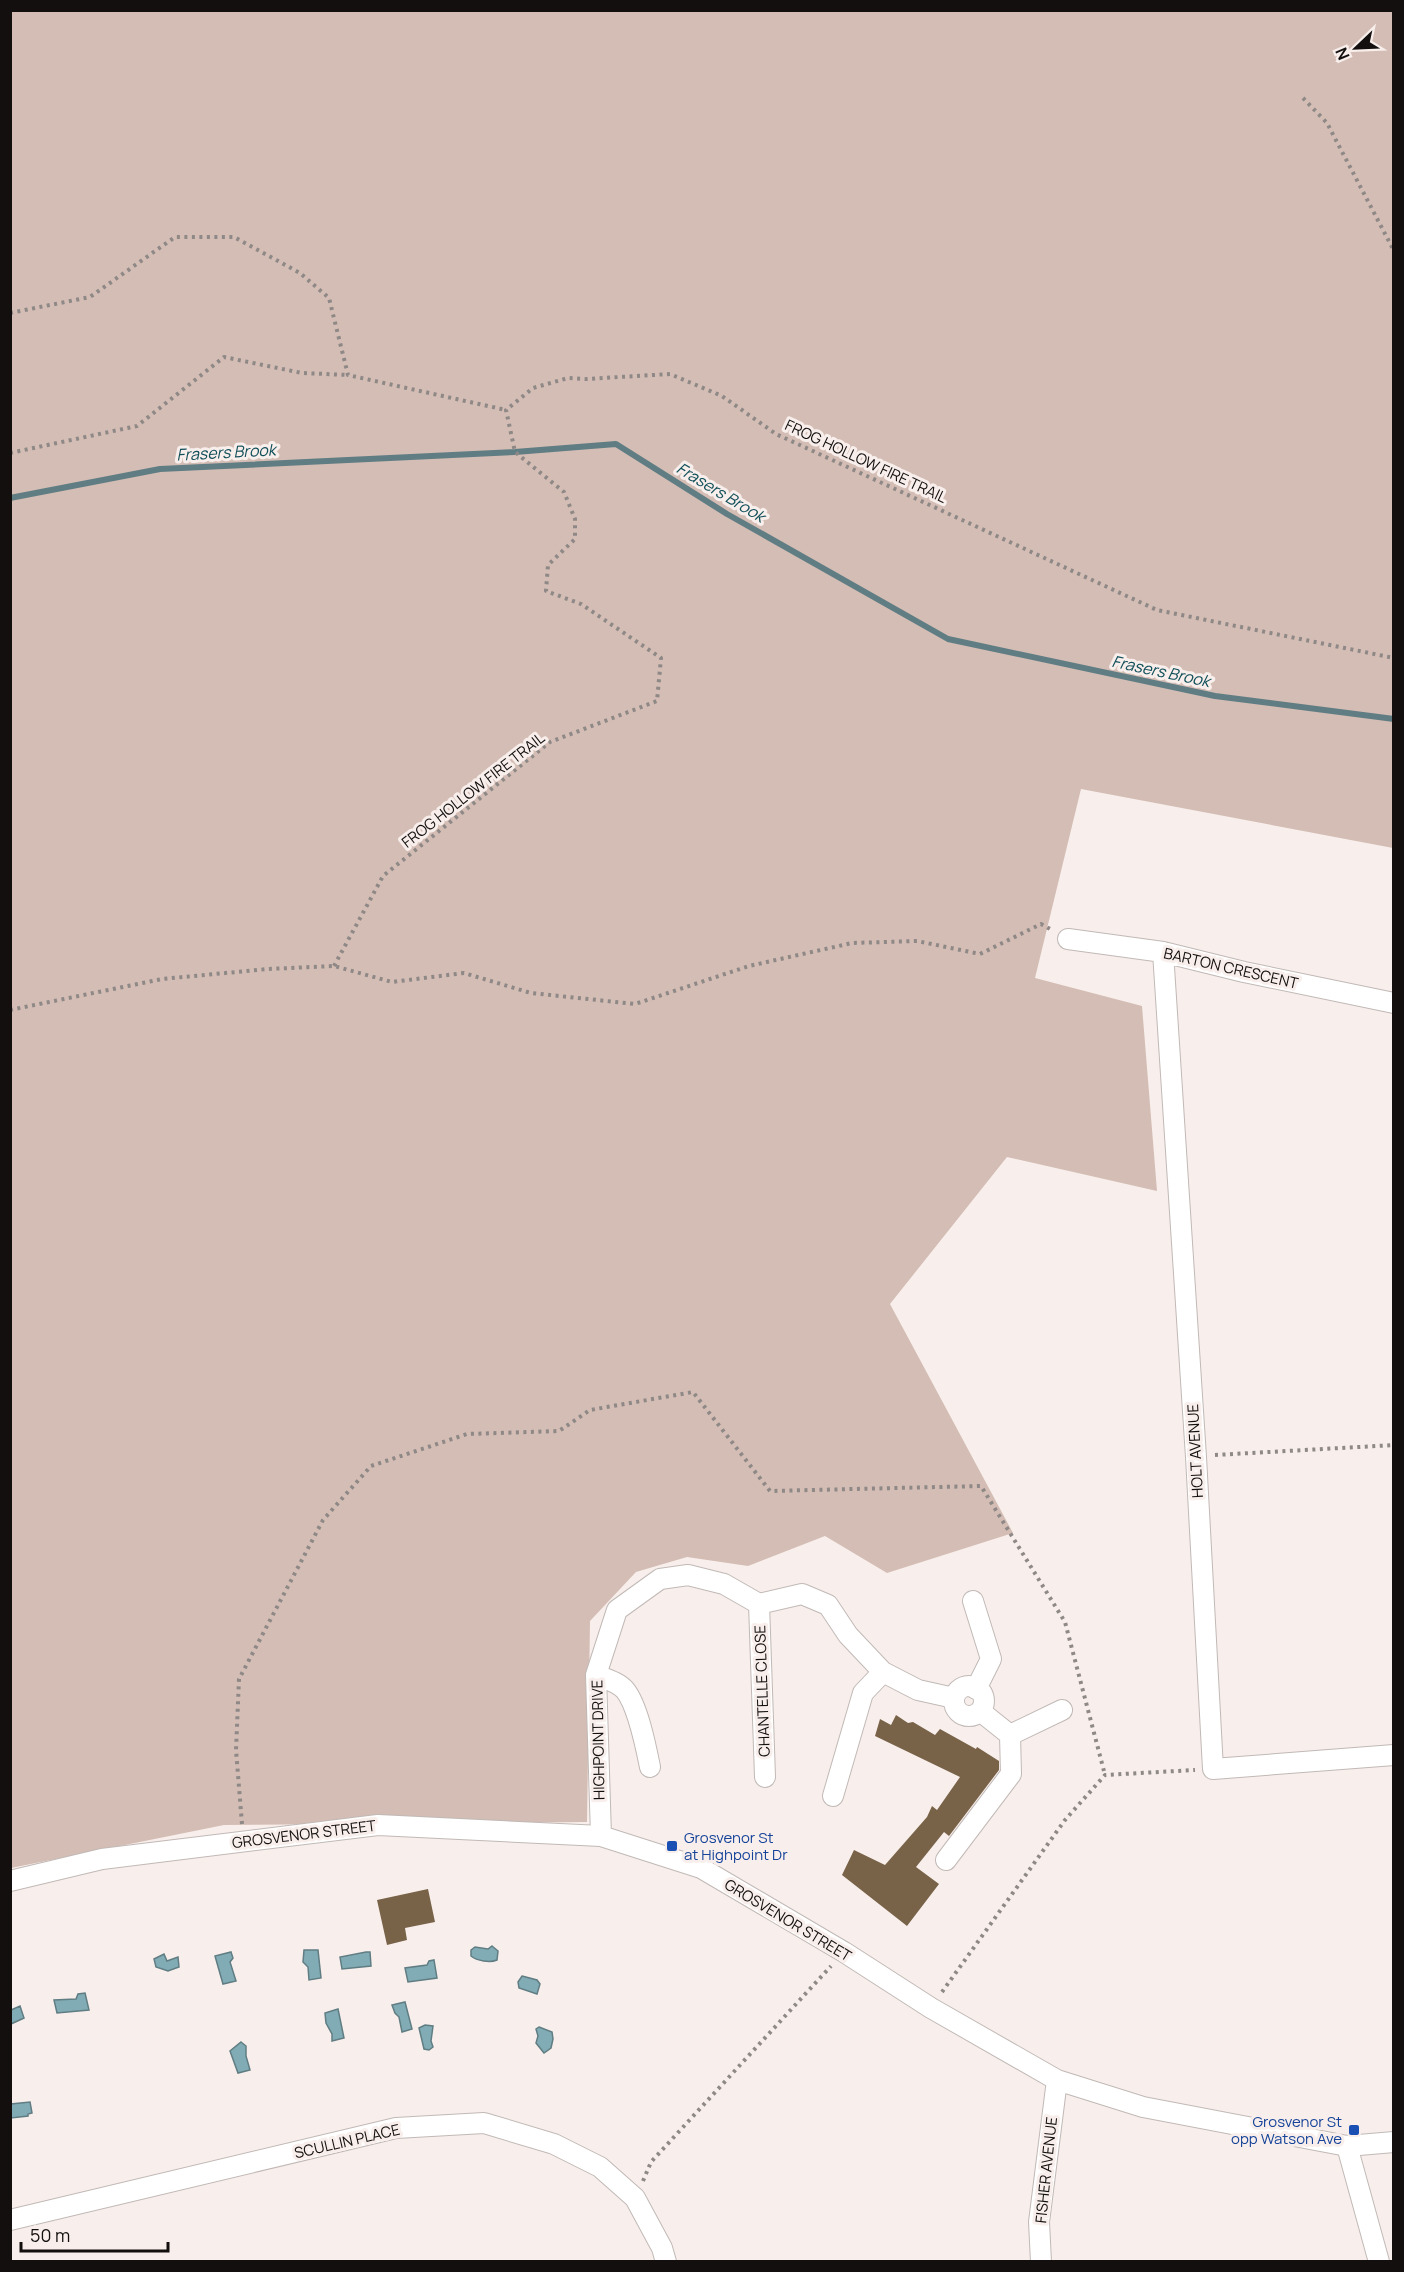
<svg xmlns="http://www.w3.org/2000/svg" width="1404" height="2272" viewBox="0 0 1404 2272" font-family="Manrope,sans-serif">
<rect width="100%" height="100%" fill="#f8efec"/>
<path fill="#d4bdb4" d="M11,11h1382v837l-312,-59 -46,189 107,28 15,185 -150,-34 -117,147 123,229 -126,40 -62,-37 -77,30 -61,-9 -51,15 -46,49 -3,201 -363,3 -213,43z"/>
<path fill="#81acb5" stroke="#607d83" stroke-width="1.5" d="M492,1946l6,5 -1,9c-7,3 -20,1 -26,-4v-6l4,-3 13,2z
M304,1950h14l3,28 -12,2 -1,-13 -5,-5z
M231,1952l2,6 -3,4 6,19 -13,3 -8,-28z
M366,1952h4l1,14 -29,3 -2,-12z
M164,1954l3,7 11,-4 1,10 -11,4 -12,-4 -2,-8z
M434,1960l3,18 -29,4 -3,-14 22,-3 2,-4z
M522,1976l15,4 3,4 -3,10 -18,-6 -1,-6z
M85,1993l4,17 -32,3 -3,-13 22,-1 2,-5z
M405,2002l7,27 -10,3 -3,-15 -4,-4 -3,-8z
M20,2006l4,12 -13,6v-14z
M338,2009l6,29 -12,3v-7l-6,-11 -1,-10z
M425,2025l8,1 -2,15 2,6 -4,3 -5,-1 -5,-21z
M539,2027l13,5 1,7 -2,9 -7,5 -8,-10 2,-7 -2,-7z
M241,2042l5,4v10l4,14 -12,3 -8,-22z
M30,2102l2,11 -4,1v2l-17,2v-14z"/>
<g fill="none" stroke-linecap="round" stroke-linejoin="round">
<path stroke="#607d83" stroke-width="6" d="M10,498l150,-29 355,-17 101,-8 111,70 221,125 267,57 179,23"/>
</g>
<path fill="#786248" d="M896,1715l12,8 5,-1 22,13 5,-6 36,20 1,-2 22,14v9l-50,66 -5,-4 -28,35 23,17 -32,42 -65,-51 12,-25 31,15 42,-48 5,-11 5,4 23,-33 -85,-41 5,-17 11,6z
M428,1889l7,33 -30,6 2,12 -20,5 -10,-45z"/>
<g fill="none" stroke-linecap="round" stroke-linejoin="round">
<g stroke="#c1b9b6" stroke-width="22">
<path id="minor" d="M1068,939l95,13 81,20 150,31
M1163,952l33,505 17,312 181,-14
M973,1601l18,58 -15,30
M759,1604l6,173
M596,1675c10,4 22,7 29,15 13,16 21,57 25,77
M954 1701a15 15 0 1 1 30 0a15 15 0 1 1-30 0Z
M1010,1735l52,-25
M833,1796l30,-103 20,-21
M601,1836l-5,-161 21,-65 43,-31 28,-4 36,9 35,20 43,-10 26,11 20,30 35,37 35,18 36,8
M946,1860l65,-86 -1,-39 -30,-24
M10,1881l92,-22 276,-34 223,11 100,32 143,84 87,56 126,72 86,27 204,39 47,-4
M1347,2146l32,116
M10,2220l386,-92 88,-5 70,21 46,23 35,31 27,50 4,14
M1041,2262l-2,-40 18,-142"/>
</g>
<path stroke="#8e8886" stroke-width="4" stroke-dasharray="3 4.5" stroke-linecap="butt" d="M1303,98l24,25 67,128
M10,313l80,-16 85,-60h59l66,36 29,25 19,77 158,35
M10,453l127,-27 87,-69 78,16 46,2
M334,966l49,-90 167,-134 107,-41 4,-43 -80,-54 -35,-13 2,-26 27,-26v-20l-11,-27 -49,-40 -9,-42 27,-22 35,-10 18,1 84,-5 52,22 54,38 381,176 237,48
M10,1010l152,-31 106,-10 66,-3 58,16 72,-9 67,20 104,11 114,-38 103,-23 65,-2 63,13 61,-30 11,6
M1215,1455l179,-10
M242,1824l-6,-74 3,-71 84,-159 48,-54 96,-32 92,-3 31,-21 103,-18 77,99 211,-5 84,136 40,153
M942,1992l123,-172 40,-45 90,-5
M643,2181l8,-19 180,-196"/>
<use href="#minor" stroke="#fff" stroke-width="20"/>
</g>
<g fill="#1a4fb4" stroke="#f8efec" stroke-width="2">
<rect x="666" y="1840" width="12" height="12" rx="3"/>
<rect x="1348" y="2124" width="12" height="12" rx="3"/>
</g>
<g text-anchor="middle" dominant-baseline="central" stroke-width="6" stroke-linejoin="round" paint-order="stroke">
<g font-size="15" fill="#120f0e" stroke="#f8efec">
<text transform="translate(866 461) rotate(25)">FROG HOLLOW FIRE TRAIL</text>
<text transform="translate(473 790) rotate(-38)">FROG HOLLOW FIRE TRAIL</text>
<text transform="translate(1231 968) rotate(13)">BARTON CRESCENT</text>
<text transform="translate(1195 1451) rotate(-93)">HOLT AVENUE</text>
<text transform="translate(762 1691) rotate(-92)">CHANTELLE CLOSE</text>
<text transform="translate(598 1740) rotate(-91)">HIGHPOINT DRIVE</text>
<text transform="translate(304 1834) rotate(-7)">GROSVENOR STREET</text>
<text transform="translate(788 1920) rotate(31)">GROSVENOR STREET</text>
<text transform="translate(347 2141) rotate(-13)">SCULLIN PLACE</text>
<text transform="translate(1046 2170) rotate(-84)">FISHER AVENUE</text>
</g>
<g font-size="15" fill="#164399" stroke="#f8efec" text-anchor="start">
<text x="684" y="1837">Grosvenor St<tspan x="684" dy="17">at Highpoint Dr</tspan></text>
<text x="1342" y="2121" text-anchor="end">Grosvenor St<tspan x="1342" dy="17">opp Watson Ave</tspan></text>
</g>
<g font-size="16" font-style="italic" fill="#114f59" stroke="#f8efec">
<text transform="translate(226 452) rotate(-3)">Frasers Brook</text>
<text transform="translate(721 492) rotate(31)">Frasers Brook</text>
<text transform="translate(1161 671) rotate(12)">Frasers Brook</text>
</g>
</g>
<rect width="1404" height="2272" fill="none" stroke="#120f0e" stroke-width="24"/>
<g transform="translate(1356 48) rotate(247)" stroke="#f8efec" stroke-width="4.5" paint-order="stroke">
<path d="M0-4.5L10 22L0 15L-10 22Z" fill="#120f0e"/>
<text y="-9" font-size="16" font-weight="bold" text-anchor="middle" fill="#120f0e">N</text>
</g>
<path d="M21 2242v9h147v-9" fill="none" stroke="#120f0e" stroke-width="3"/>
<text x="30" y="2242" font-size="18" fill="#120f0e" stroke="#f8efec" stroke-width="4.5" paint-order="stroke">50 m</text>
</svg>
